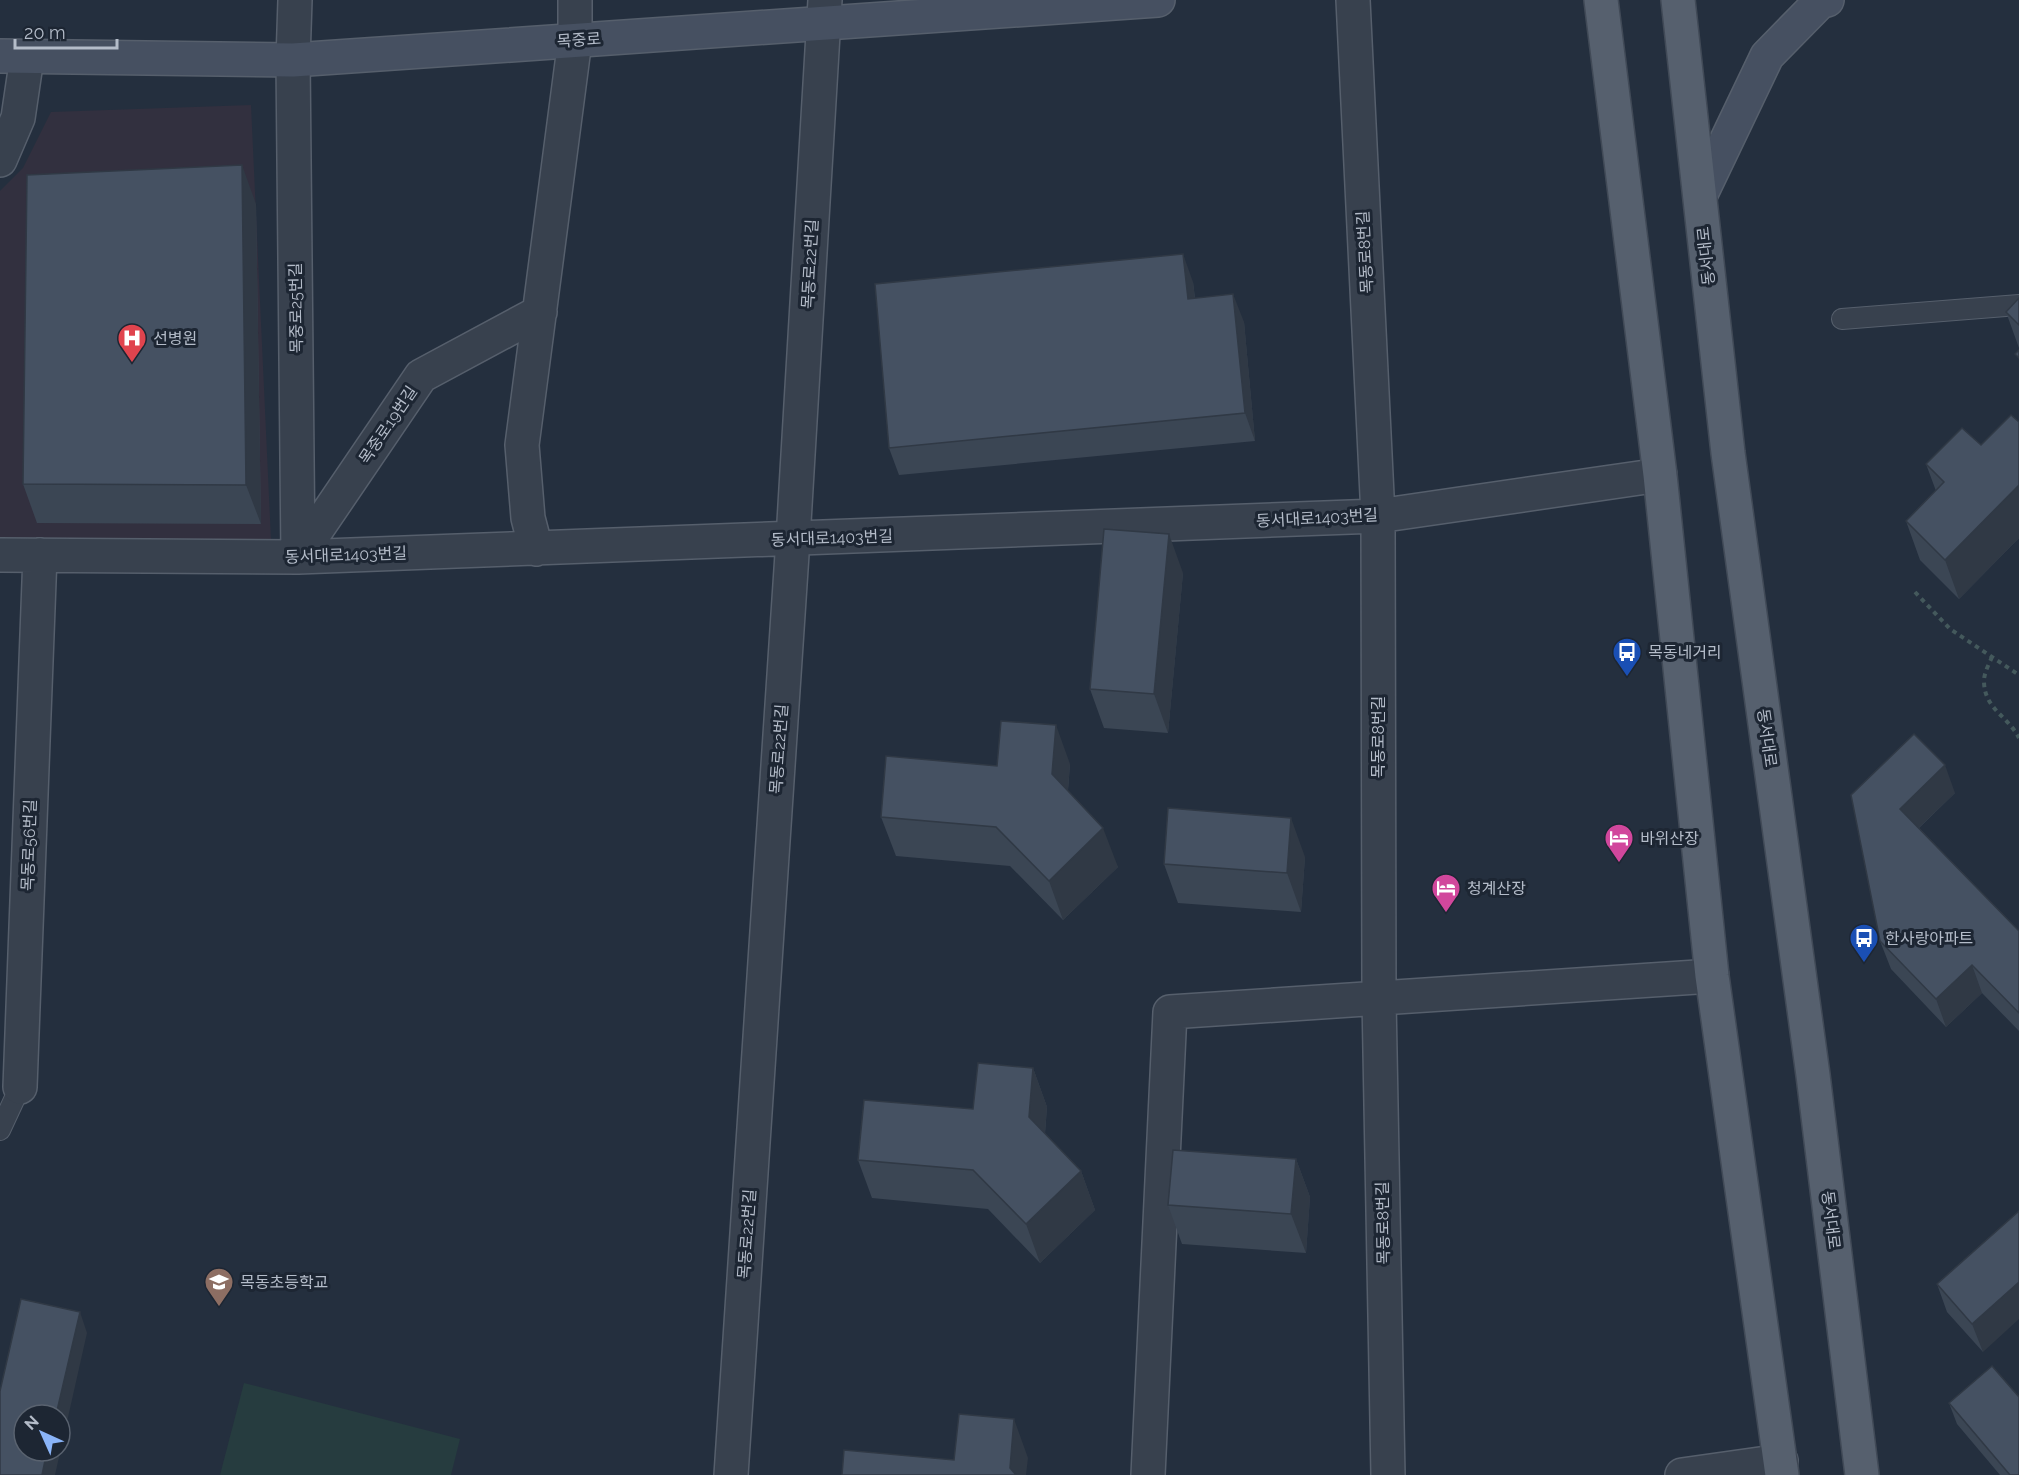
<svg xmlns="http://www.w3.org/2000/svg" width="2019" height="1475" viewBox="0 0 2019 1475" font-family="Raleway,'Noto Sans KR',sans-serif">
<rect width="100%" height="100%" fill="#242f3e"/>
<path fill="#32303f" d="M251,105l20,435 -271,-2v-347l23,-23 28,-56z"/>
<path fill="#263c3f" d="M244,1383l216,56 -9,36h-231z"/>
<g fill="none" stroke-linecap="round" stroke-linejoin="round">
<g stroke="#565f6c" stroke-width="22">
<path id="lane" d="M1842,319l177,-14
M0,1130l20,-43"/>
</g>
<g stroke="#565f6c" stroke-width="36">
<path id="street" d="M295,0l-2,60 5,497
M1353,0l25,516 1,483 9,476
M0,160l18,-42 9,-61
M536,549l-8,-31 -6,-73 53,-405v-40
M0,555l298,2 1080,-41 282,-41
M298,557l123,-181 119,-64
M20,1087l20,-532
M731,1475l62,-936 32,-539
M1148,1475l22,-463 542,-36
M1682,1475l99,-14"/>
</g>
<g stroke="#565f6c" stroke-width="36">
<path id="secondary" d="M0,56l293,4 865,-60
M1700,196l67,-140 53,-54 7,-2"/>
</g>
<g stroke="#414a57" stroke-width="36">
<path id="primary" d="M1601,0l59,475 52,501 70,499
M1678,0l50,453 85,622 49,400"/>
</g>
<path stroke="#44595c" stroke-width="4" stroke-dasharray="4.5 4.5" stroke-linecap="butt" d="M1915,592l35,37 69,46
M1992,657c-3,7 -8,16 -8,24 0,28 24,35 35,57"/>
<use href="#lane" stroke="#38414e" stroke-width="20"/>
<use href="#street" stroke="#38414e" stroke-width="33"/>
<use href="#secondary" stroke="#465061" stroke-width="33"/>
<use href="#primary" stroke="#56606e" stroke-width="33"/>
</g>
<path fill="#3b4654" d="M256,204l5,320 -224,-1 -14,-39z
M1193,282l2,16 49,24 11,119 -356,34 -10,-27z
M2019,298v50l-13,-36z
M2019,422v116l-60,61 -39,-39 -14,-39 30,-30 -10,-27 55,-19z
M1183,573l-15,160 -64,-5 -14,-39z
M1070,764l-2,27 50,76 -55,53 -53,-54 -114,-10 -15,-39 116,-51z
M1955,793l-36,35 100,103v100l-37,-38 -36,34 -55,-58 -11,-28 -29,-146z
M1305,857l-4,55 -123,-9 -14,-39z
M1033,1068l14,39 -2,27 36,37 14,39 -55,53 -52,-54 -116,-11 -14,-38 115,-51z
M1296,1159l14,38 -4,56 -124,-9 -14,-39z
M2019,1211l-36,141 -36,-40 -10,-28z
M1949,1403l70,72h-19l-43,-51z"/>
<path fill="#303945" d="M242,165l14,39 5,320 -15,-39z
M1183,254l10,28 5,44 -10,-27z
M1233,294l11,28 11,119 -10,-28z
M2019,485v53l-60,61 -14,-39z
M1169,534l14,39 -15,160 -14,-39z
M1056,725l14,39 -4,49 -14,-39z
M1945,765l10,28 -45,43 -10,-27z
M1291,818l14,39 -4,55 -14,-39z
M1103,828l15,39 -55,53 -14,-39z
M1972,965l10,28 -36,34 -10,-28z
M1033,1068l14,39 -4,49 -14,-39z
M1296,1159l14,38 -4,56 -15,-39z
M1081,1171l14,39 -55,53 -14,-39z
M2019,1282v37l-36,33 -11,-28z
M80,1312l7,21 -32,142h-13l5,-24h13v-36h-4z
M1014,1419l14,39 -2,17h-14l-2,-7z"/>
<path fill="#455162" stroke="#303945" stroke-width="1.5" d="M242,165l4,320 -223,-1 4,-309z
M1183,254l5,45 45,-5 12,119 -356,35 -14,-164z
M2019,298v27l-13,-13z
M2019,350v8l-4,-4z
M2011,415l8,7v63l-74,75 -39,-39 38,-39 -18,-18 36,-36 19,17z
M1104,529l65,5 -15,160 -64,-5z
M1001,721l55,4 -4,49 51,54 -54,53 -53,-54 -115,-10 5,-61 111,10z
M1914,734l31,31 -45,44 119,122v82l-47,-48 -36,34 -56,-58 -29,-146z
M1168,808l123,10 -4,55 -123,-9z
M978,1063l55,5 -4,49 52,54 -55,53 -53,-54 -115,-10 6,-60 109,9z
M1173,1150l123,9 -5,55 -123,-9z
M2019,1211v71l-47,42 -35,-40z
M21,1299l59,13 -24,103h-32v36h23l-5,24h-42v-84z
M1992,1366l27,31v78h-9l-61,-72z
M959,1414l55,5 -4,49 6,7h-174l2,-25 110,10z"/>
<defs>
<g id="hospital-pin" transform="scale(1.5)"><path d="M0 17L-7.5 6A9.5 9.5 0 1 1 7.5 6Z" fill="#e0444e" stroke="#1d2633"/><path d="M-5-5h3v3.5h4V-5h3V5h-3V1.5h-4V5h-3Z" fill="#fff"/></g>
<g id="bus-pin" transform="scale(1.5)"><path d="M0 17L-7.5 6A9.5 9.5 0 1 1 7.5 6Z" fill="#1a4fb4" stroke="#1d2633"/><path d="M-5-6H5V4H4V6H2V4H-2V6H-4V4H-5ZM-3.5-4V0h7V-4ZM-3.5 1.2v1.5H-2V1.2ZM2 1.2v1.5H3.5V1.2Z" fill="#fff"/></g>
<g id="hotel-pin" transform="scale(1.5)"><path d="M0 17L-7.5 6A9.5 9.5 0 1 1 7.5 6Z" fill="#d1479c" stroke="#1d2633"/><path d="M-6-4.5h1.5V1H6V5H4.5V3h-9V5H-6ZM-4 0a1.8 1.8 0 1 1 3.6 0ZM.5 0V-2.5h3Q6-2.5 6 0Z" fill="#fff"/></g>
<g id="school-pin" transform="scale(1.5)"><path d="M0 17L-7.5 6A9.5 9.5 0 1 1 7.5 6Z" fill="#8d6e63" stroke="#1d2633"/><path d="M0-5L7-2L0 1L-7-2ZM-4 1L0 2.5L4 1V4Q0 6-4 4Z" fill="#fff"/></g>
</defs>
<g fill-rule="evenodd">
<use href="#hospital-pin" x="132" y="338"/>
<use href="#bus-pin" x="1627" y="652"/>
<use href="#hotel-pin" x="1619" y="838"/>
<use href="#hotel-pin" x="1446" y="888"/>
<use href="#bus-pin" x="1864" y="938"/>
<use href="#school-pin" x="219" y="1282"/>
</g>
<g text-anchor="middle" dominant-baseline="central" stroke-width="6" stroke-linejoin="round" paint-order="stroke">
<g font-size="16" fill="#b4bcc9" stroke="#1d2633">
<text transform="translate(579 40) rotate(-4)">목중로</text>
<text transform="translate(1365 252) rotate(-93)">목동로8번길</text>
<text transform="translate(1706 256) rotate(-96)">동서대로</text>
<text transform="translate(810 264) rotate(-87)">목동로22번길</text>
<text transform="translate(296 308) rotate(-91)">목중로25번길</text>
<text transform="translate(388 425) rotate(-56)">목중로19번길</text>
<text transform="translate(1317 518) rotate(-3)">동서대로1403번길</text>
<text transform="translate(832 538) rotate(-2)">동서대로1403번길</text>
<text transform="translate(346 555) rotate(-2)">동서대로1403번길</text>
<text transform="translate(1378 737) rotate(-90)">목동로8번길</text>
<text transform="translate(1767 738) rotate(82)">동서대로</text>
<text transform="translate(779 749) rotate(-86)">목동로22번길</text>
<text transform="translate(29 845) rotate(-88)">목동로56번길</text>
<text transform="translate(1831 1220) rotate(83)">동서대로</text>
<text transform="translate(1383 1223) rotate(-91)">목동로8번길</text>
<text transform="translate(747 1234) rotate(-86)">목동로22번길</text>
</g>
<g font-size="16" fill="#b4bcc9" stroke="#1d2633" text-anchor="start">
<text x="153" y="338">선병원</text>
<text x="1648" y="652">목동네거리</text>
<text x="1640" y="838">바위산장</text>
<text x="1467" y="888">청계산장</text>
<text x="1885" y="938">한사랑아파트</text>
<text x="240" y="1282">목동초등학교</text>
</g>
</g>
<g transform="translate(42 1433) rotate(315)"><circle r="28" fill="#1d2633" stroke="#59626f" stroke-width="1.5"/>
<path d="M0-4.5L10 22L0 15L-10 22Z" fill="#8ab4f8"/>
<text y="-9" font-size="16" font-weight="bold" text-anchor="middle" fill="#b4bcc9">N</text>
</g>
<path d="M15 39v9h102v-9" fill="none" stroke="#b4bcc9" stroke-width="3"/>
<text x="24" y="39" font-size="18" fill="#b4bcc9" stroke="#1d2633" stroke-width="4.5" paint-order="stroke">20 m</text>
</svg>
